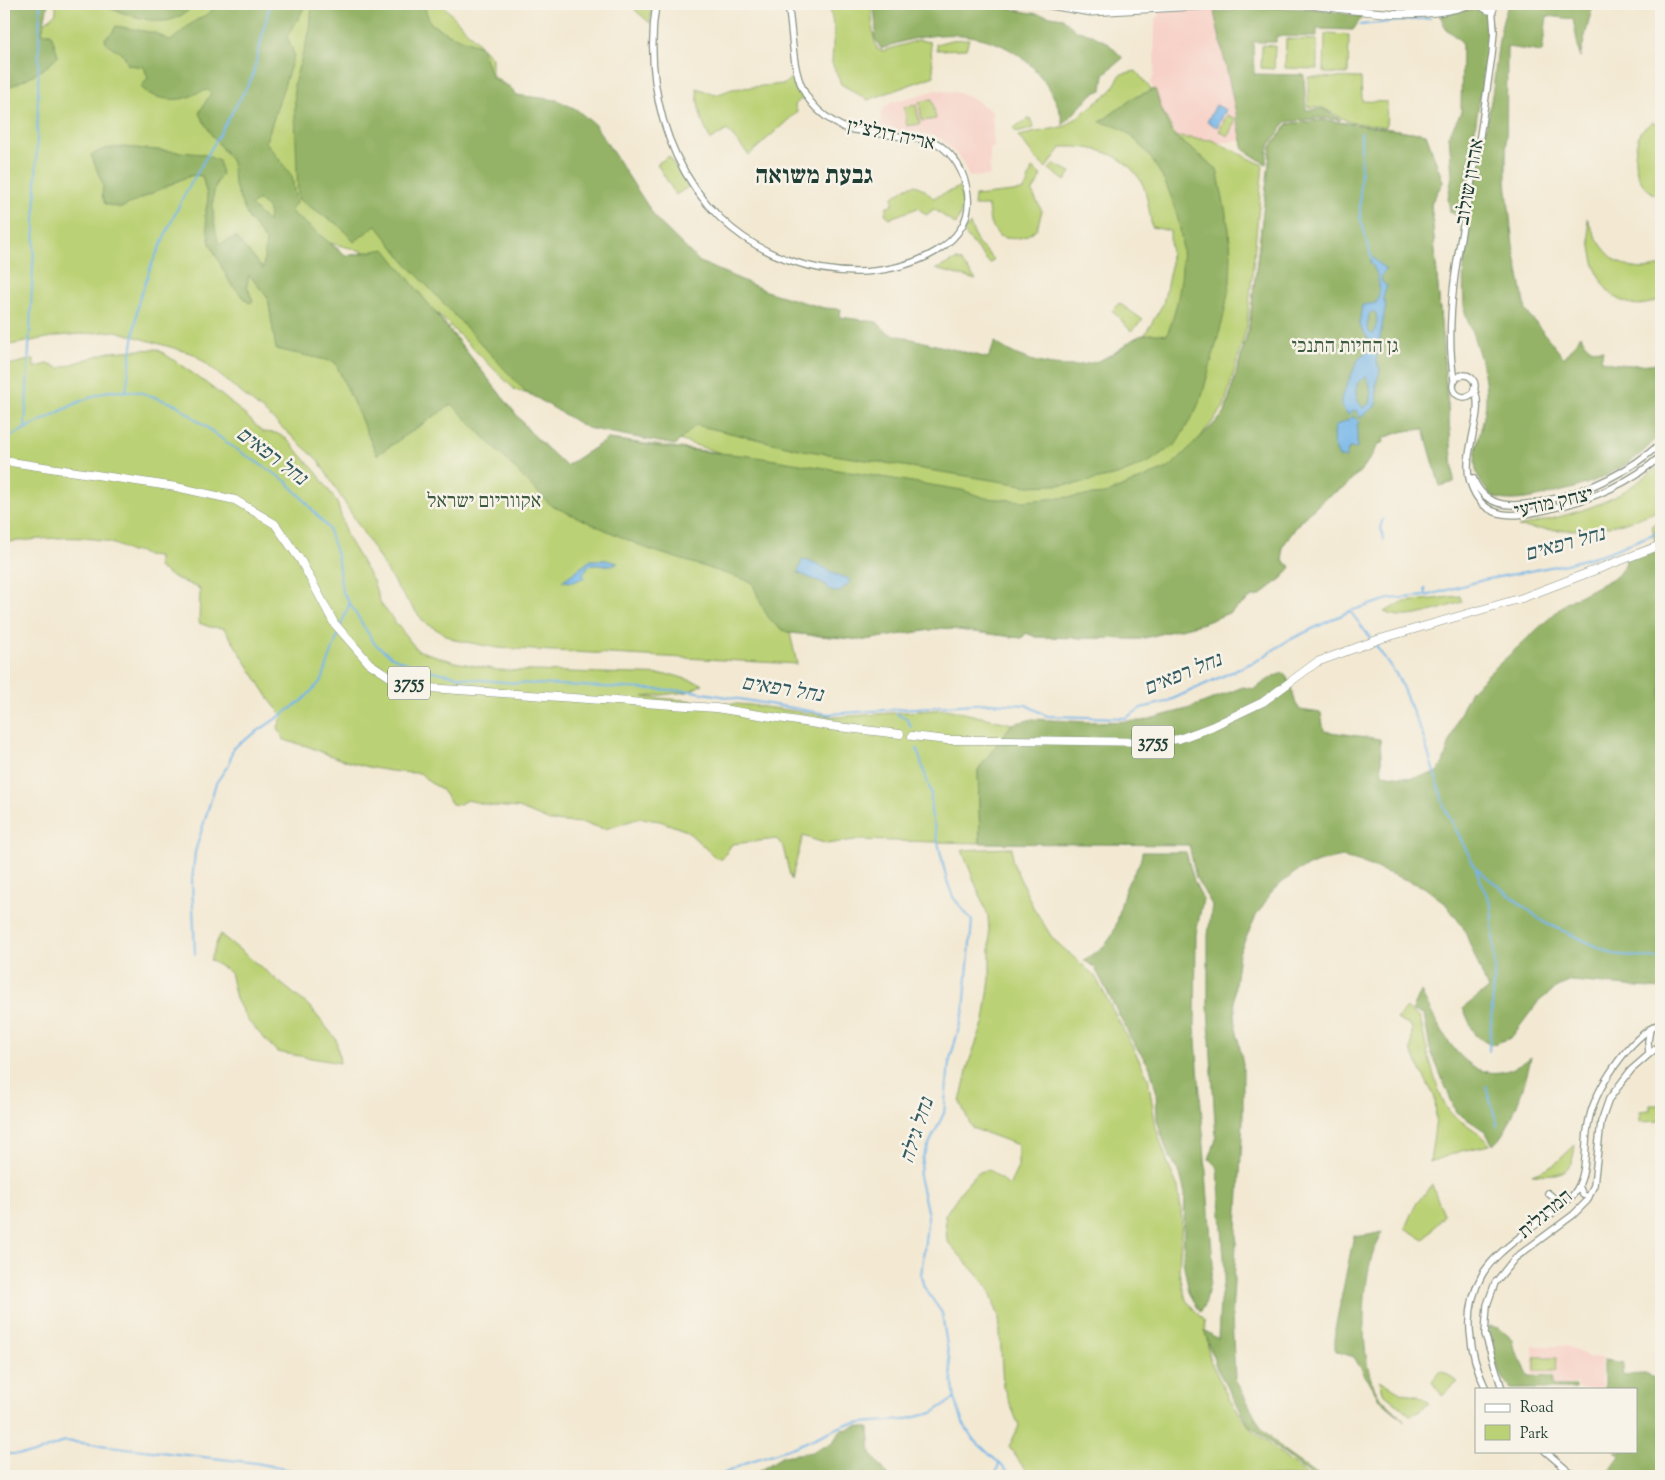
<svg xmlns="http://www.w3.org/2000/svg" width="1665" height="1480" viewBox="0 0 1665 1480" font-family="'Sorts Mill Goudy','Frank Ruhl Libre',serif">
<rect width="100%" height="100%" fill="#f7f3e8"/>
<filter id="ink" filterUnits="userSpaceOnUse"><feTurbulence type="fractalNoise" baseFrequency=".02" numOctaves="2"/><feDisplacementMap in="SourceGraphic" scale="10" xChannelSelector="R" yChannelSelector="G"/><feConvolveMatrix kernelMatrix="1 2 1 2 8 2 1 2 1" color-interpolation-filters="sRGB"/></filter>
<filter id="wash" filterUnits="userSpaceOnUse"><feTurbulence type="fractalNoise" baseFrequency=".0096" numOctaves="4" result="noise"/><feDisplacementMap in="SourceGraphic" scale="20" xChannelSelector="R" yChannelSelector="G"/><feGaussianBlur stdDeviation="1.12" result="paint"/><feColorMatrix in="noise" values="0 0 0 0 0 0 0 0 0 0 0 0 0 0 0 0 0 1.4 0 .05"/><feComposite in="paint" operator="in"/></filter>
<g filter="url(#wash)">
<rect width="100%" height="100%" fill="#f3e9d3"/>
<path fill="#f7d1c7" d="M1213,5l32,135 -73,8 -21,-64 3,-10 1,-54 6,-9z
M937,90l22,3 17,7 16,12 2,36h-4v28l-21,1 -8,-18 -20,-20 -12,-4 -48,-7v-15l5,-7 7,-4z
M1533,1346h34l22,11 12,1v31h-23v-5l-24,1v-10l-21,-1z"/>
<path fill="#bbd175" stroke="#6d8754" fill-rule="evenodd" d="M56,4h386l50,54v17l28,22 20,3 107,124 88,74 325,85 84,-47 19,-32 8,-38 -1,-35 -18,-4c-3,-14 -4,-33 -11,-46 -18,-29 -48,-35 -79,-34l-16,21 -10,-9 -18,-23 48,-10 45,-35 10,-17 15,-3 17,21 23,45 36,3 51,25 -16,161 -23,81 -26,33 27,-27 24,-85 22,-181 17,-23 35,-4 103,14 17,48 -12,21 23,279 -14,4 -16,-57 -20,2 -21,7 1,4 -5,2 -15,23 -18,19 -18,10 -27,24 -19,27 1,14 8,6 -10,12 -22,17 -7,1 -21,15 -27,11 -64,16 -104,-2 -10,-4 -4,5 -79,-10 -79,12 -74,-7 7,31 -299,-16 -43,-8 -31,-18 -25,-32 -81,-130 -51,-46 -73,-60 -78,-23 -58,5 -54,10v-288l52,-45zM330,243l36,9 -19,4zM434,310l81,80 206,63 -113,-14 -42,27 -36,-34z
M829,4h42c2,16 0,31 7,46l5,1 36,-11 11,2 4,34 -66,24 -27,-16 -9,-21 2,-34z
M636,7h16l-2,16 -15,-13z
M1325,34l24,1 -1,39 -24,-1z
M969,39l-3,10 -29,1 -1,-6 15,-4z
M1286,39l31,1v29l-32,-1z
M1262,45l13,1 -1,23 -13,-1z
M1308,77l53,1 1,23 25,1 -1,25 -37,-5 -26,-14 -15,-1z
M791,78l11,20 -7,7 2,7 -48,43 -22,-25 -16,10c-10,-17 -13,-32 -14,-52l19,7 16,-6 52,-5z
M932,99l4,20 -14,2 -3,-19z
M916,105l4,19 -13,2 -3,-19z
M1227,115l9,4 -8,17 -9,-5z
M1030,118l4,10 -17,5 -4,-5z
M1652,122l9,2v74c-29,-14 -30,-39 -21,-66z
M669,156l19,31 -12,8 -19,-31z
M1054,164l17,8 -6,9 -16,-12z
M1032,168l10,8 -10,16 10,19 -5,17c-11,11 -24,13 -38,8l-9,-13 -2,-17h-14l1,-10 47,-5 5,-6z
M915,185l9,4 9,9 27,-11 3,20 -7,18 -22,-16 -8,6 -8,-7 -28,10 -5,-4 2,-8 6,-1v-8l14,-10z
M1587,218c13,33 35,60 74,48v32c-10,6 -22,9 -33,5 -36,-11 -36,-53 -41,-85z
M970,224l8,20 16,15 -4,5 -27,-32z
M956,260l5,1 15,19 -40,-11z
M1119,303l24,17 -12,11 -19,-21z
M157,349c38,25 74,51 106,83l13,1 11,6 30,34 20,29 10,35 26,44 8,23 36,46 38,12 43,8 175,5 30,9 -15,8 -45,5 107,8 87,12 109,-8 66,15 -34,46 2,73 -126,-3 -27,4 -24,-8 -12,44 -8,-33 -6,-8 -45,5 -10,15 -6,-1 -29,-27 -27,-10 -20,-3 -35,11 -22,-6 -33,-2 -31,-13 -26,-2 -26,-6 -9,5 -6,-1 -12,-16 -11,-6 -9,-9c-36,0 -74,-10 -108,-25 -9,-4 -19,-4 -29,-9l-5,-12 5,-11 -11,-13 -48,-75 -14,-1 -11,-4 1,-34 -29,-13 -13,-9v-10l-12,-1 -8,-5 -8,1c-34,-23 -87,-12 -126,-10v-176l30,-7v9l13,-4 13,4 49,-16z
M1661,465v44c-47,22 -92,24 -143,18 28,-7 57,-13 83,-24 22,-9 41,-24 60,-38z
M1661,522v16l-6,3 -3,-16z
M1460,596l2,6c-23,7 -56,21 -78,10l20,-10z
M1012,848v13l21,46 20,32 42,37 53,101 8,51 13,39 9,20 4,32 -3,53 7,28 18,21 6,39 19,39 23,31 55,46h-277l-21,-29 10,-21 -16,-40 -4,-69 -11,-30 -41,-46 -2,-26 16,-24 16,-18 12,-4 20,17 9,-19v-22l-46,-17 -12,-26 9,-40 15,-41 6,-42v-34l-2,-29 -26,-66z
M220,934l89,72 27,33 4,24 -63,-11 -29,-31 -12,-22 -6,-27 -20,-12z
M1406,1008l14,10c5,24 15,72 29,93 8,11 31,18 41,34l-29,6 -31,11 6,-42 -1,-22 -24,-47 1,-24 -15,-8z
M1650,1105h11v16l-21,1v-11l10,-1z
M1575,1145c-3,32 -16,30 -43,29l22,-9z
M1432,1185l12,30 -20,25 -19,-12 10,-23z
M1535,1357h22l-1,14h-21z
M1441,1370l17,12 -16,14 -10,-15z
M1380,1380l22,13 16,2 12,8 -19,13 -28,-24z"/>
<path fill="#94b366" stroke="#5a784d" fill-rule="evenodd" d="M4,4h44l-6,29h9l7,23c-9,13 -39,26 -54,34z
M99,4h97c-9,8 -19,16 -31,17 -14,2 -53,-11 -66,-17z
M216,4h89c-1,6 -13,26 -18,32l7,19 -28,87 26,34 4,27 -6,8 56,45 39,-7 145,183 36,34 42,-27 51,8 91,9 212,34 23,8 39,3 81,-7 65,-27 55,-54 24,-85 22,-181 17,-23 35,-4 103,14 17,48 -12,21 23,279 -14,4 -16,-57 -20,2 -21,7 1,4 -5,2 -15,23 -18,19 -18,10 -27,24 -19,27 1,14 8,6 -10,12 -22,17 -7,1 -21,15 -27,11 -64,16 -104,-2 -10,-4 -4,5 -79,-10 -79,12 -74,-7c-24,-8 -29,-30 -38,-51l-104,-33 -98,-44 -98,-101 -75,51 -42,-93 -59,-13 -8,-51 -19,-23 -2,11 6,15 -4,2 -19,-20 -20,-39 -5,-29 3,-16 -6,-23 -8,-1 -10,3 -63,30 -16,-4 -3,-9 1,-10 -12,-30 13,-6 19,-2 80,7 16,7 3,13c-14,18 -9,45 -4,67l2,3 16,-7 27,32 3,-28 -17,-22 -8,-17 -7,-19 -2,-21 -21,-28 -12,-21 12,-20 -3,-3c-8,1 -13,4 -19,7 -14,5 -38,2 -48,-10l7,-9 -4,-11 -16,-2 -4,-10 -18,-12 -1,-5 7,-5 4,-7 39,7 16,8c7,-6 15,-14 24,-20 9,-6 17,-7 21,-17zM258,200l11,9 -1,13 -17,-17z
M312,4h111l8,20 20,11 30,11 11,32 18,9 6,8 41,5 19,9 19,16 62,95 43,42 69,30 30,9 25,7 17,1 -1,8 37,5 11,11 100,25 7,-16c29,22 76,32 110,16 29,-14 25,-28 62,-23 11,-27 17,-62 15,-90 -3,-41 -24,-89 -57,-114 -7,-5 -17,-7 -25,-9l35,-25 20,-8 10,30 7,15 45,35 12,60 2,26 -1,27 -7,37 -21,77 -7,16 -19,32 -27,18 -32,13 -41,9 -47,2 -226,-36 -107,-25 -21,20 -88,-17 -62,-37 -119,-128 -30,-38 -22,17 -14,-16 -42,-27 -4,-116 16,-53z
M874,4h122l24,7 43,7 13,13 12,2 20,10 15,15 -19,16 -2,16 -10,4 -29,31c-3,-20 -11,-32 -22,-48 -40,-51 -105,-50 -160,-28l-7,-13 2,-6z
M1510,4h83l-13,53 -7,-38 -26,-3 -5,36 -35,-5 -1,134 7,64 13,66 38,47 17,-23c5,11 9,15 22,15l-2,10c20,7 39,5 59,3l1,-6v74c-17,29 -63,51 -94,59 -17,4 -64,18 -77,4 -31,-32 -4,-59 -4,-96 1,-21 -7,-44 -13,-63 -3,-9 -8,-19 -9,-29 -5,-72 18,-147 29,-217 3,-20 6,-72 17,-85z
M1258,7l61,2 43,8 -9,13 -36,-1v8l-41,-1v6h-23l1,32 50,1 2,35 17,-1 18,11 -19,-2 -36,4 -17,24 -3,18 -22,-14 -30,-138z
M1476,8l9,5 6,14 -30,190 -11,-5 -2,-14 4,-22 -3,-41 12,-23 1,-70 -16,-13 -6,-14z
M1661,542v447l-89,-8 -15,6 -19,15 -27,36 -21,7 -15,-10 -12,-27 25,-19 -25,-62 -18,-24 -21,-16 -66,-26 -15,-4 -25,5 -21,9 -24,19 -17,26 -17,37 -5,41 2,34 7,36v57l-11,196 3,62 26,48 25,26 33,23h-8l-62,-51 -32,-56 -13,-39 14,9 2,-38 5,-27 -7,-106 -9,-9 7,-20 -8,-133v-71l4,-30 -16,-27 -7,-33 -209,-2 -2,-73 34,-46 21,-5 54,3 55,-1 45,-12 56,-22 11,2 20,-13 10,-3c9,12 8,26 16,37l21,3 3,18 56,8 2,35 27,4 27,-5 7,-10 15,-45 13,-28 95,-87 51,-27 8,-11 2,-10 7,-2 4,-5z
M1142,852h44l8,29 9,18 -7,35 -1,93 18,238 -7,37 -6,10 -11,-20 -6,-31 2,-67 -5,-20 -12,-20 -11,-34 -1,-30 -6,-23 -16,-23 -39,-76 -11,-8c7,-5 16,-10 22,-16 15,-17 12,-42 22,-61 6,-12 13,-18 14,-31z
M1421,992c22,44 53,111 110,65 -4,22 -20,74 -38,88l-8,-14 -29,-19 -26,-63 -6,-35 -12,-3z
M1383,1232c-4,9 -10,19 -12,28 -9,31 -12,107 7,134 8,10 19,18 27,27l-26,-22 -25,-42 -19,-6v-22l19,-94 9,1z
M1488,1326l11,2 13,11 1,6 16,31 24,1v9h23v3h-65c-15,-18 -22,-41 -23,-63z
M1604,1360l20,3 -2,12 23,-1 16,7v95h-49l-5,-4 13,-16 -5,-5h21v-62h-32z
M858,1426l11,2 2,26 18,22h-138l32,-20 29,-4 21,-10 7,-11z"/>
<path fill="#75b6e9" stroke="#4a7a8e" fill-rule="evenodd" d="M1216,105l10,5 -9,17 -10,-5z
M1372,257l14,13 -5,6 1,6 5,4 -4,12 3,7 -10,55 4,10 -4,14 1,21 -17,13 -4,-8 -9,4 -6,-8v-8l17,-38 11,-11v-9l-10,-15 3,-20 14,-2c6,-13 3,-30 -6,-41zM1372,311l4,2 1,8 -3,13 -4,-1 -3,-5 2,-14zM1366,377c6,6 5,19 3,27l-6,4 -6,-8v-17z
M1354,417l5,4 -2,5v22h-8l-4,10 -6,-1 -6,-14 2,-17z
M591,560h15l12,3c-10,5 -19,0 -30,3l-5,9 2,2 -11,5 -12,-1z
M802,560c18,0 30,17 46,18l2,4 -11,10c-7,0 -10,-1 -14,-8l-27,-11z"/>
<g fill="none" stroke-linecap="round" stroke-linejoin="round">
<path stroke="#75b6e9" stroke-width="2" d="M1360,25l70,-7
M1361,133l-1,84 12,42
M126,391l12,-87 13,-38 31,-67 70,-121 18,-74
M1350,420l1,-10
M25,429l10,-203 5,-222
M4,437l3,1 76,-38 25,-9 32,1 37,13 53,40 56,36 18,19 24,28 9,27 5,36 32,52 18,14 27,11 52,11 44,4 176,8 137,23 160,-11 38,2 21,11 79,2 15,-10 25,-6 92,-42 29,-19 63,-30 39,-12 37,-3 57,-16 83,-16 40,-11 55,-22
M1383,540l-2,-15 2,-6
M1425,588l1,7
M1350,611l21,28
M340,628l9,-24
M1374,643l24,34 25,59 22,72 30,59 16,39 4,60 -6,85
M897,709l1,6 8,3 5,9
M917,749l14,44v19l16,69 6,16 19,24 -8,89 -15,53 -5,50 -21,44 -4,19 9,39 -7,61 3,11 18,26 13,85 8,25 10,16 40,37
M1477,869l65,52 71,33 48,5
M195,954l-3,-72 3,-30 21,-69 13,-19 4,-16 69,-47 20,-21 17,-48
M1486,1086l12,41
M4,1454h30l31,-13 191,22 63,13
M719,1476l29,-14 49,-16 50,-22 56,-4 29,-7 23,-15
M995,1476l4,-12"/>
</g>
</g>
<g filter="url(#ink)">
<g fill="none" stroke-linecap="round" stroke-linejoin="round">
<g stroke="#899384" stroke-width="8">
<path id="tertiary" d="M656,4c-16,101 27,218 130,255 22,8 47,13 71,13 47,0 126,-25 109,-87 -5,-20 -15,-34 -33,-44l-86,-12c-61,-28 -50,-71 -59,-125
M1453 386a11 11 0 1 1 22 0a11 11 0 1 1-22 0Z
M1454,380c-12,-70 10,-157 23,-227 6,-33 10,-66 15,-98l2,-24 -2,-25
M1474,389c12,23 -13,64 -4,93 13,41 46,35 79,27 42,-9 80,-25 112,-53
M1473,478c13,33 43,29 72,23 44,-10 82,-27 116,-58
M1649,1054l-1,-13 2,-12
M1579,1186l4,9 6,2
M1548,1193l7,6v11
M1486,1389c-17,-35 -24,-78 -4,-114 10,-18 33,-34 49,-47 15,-11 37,-23 46,-39 11,-19 7,-44 11,-64 5,-34 41,-88 73,-102
M1502,1389l-17,-55 2,-29 8,-22 20,-25 58,-43 14,-14 7,-16 7,-63 8,-23 22,-29 30,-26
M1545,1451l29,25"/>
</g>
<g stroke="#899384" stroke-width="9">
<path id="secondary" d="M1043,4l48,8 141,-8
M1297,4c57,4 118,20 174,0
M1478,4l10,6
M1493,9v-5"/>
</g>
<g stroke="#899384" stroke-width="9">
<path id="primary" d="M4,461l172,26 59,13 40,24 26,37 33,62 35,40 21,14 39,11 287,20 113,18 71,8
M912,736l35,4h62l145,2 25,-3 32,-12 52,-25 54,-40 63,-23 142,-41 139,-53"/>
</g>
<use href="#tertiary" stroke="#fff" stroke-width="5.5"/>
<use href="#secondary" stroke="#fff" stroke-width="7"/>
<use href="#primary" stroke="#fff" stroke-width="8"/>
</g>
</g>
<g text-anchor="middle" dominant-baseline="central" stroke-width="5" stroke-linejoin="round" paint-order="stroke">
<g fill="#f7f3e8" stroke="#60746a" stroke-width="1">
<rect x="388" y="666.5" width="42" height="33" rx="4"/>
<rect x="1132" y="725.5" width="42" height="33" rx="4"/>
</g>
<g font-size="19" font-weight="bold" fill="#1f3d34">
<text x="409" y="683">3755</text>
<text x="1153" y="742">3755</text>
</g>
<g font-size="20" fill="#1f3d34" stroke="#f7f3e8">
<text transform="translate(891 136) rotate(12)">אריה דולצ'ין</text>
<text transform="translate(1471 182) rotate(-80)">אהרון שולוב</text>
<text transform="translate(1554 504) rotate(-13)">יצחק מודעי</text>
<text transform="translate(1546 1215) rotate(-40)">המרגלית</text>
</g>
<g font-size="20" fill="#3e5b41" stroke="#f7f3e8">
<text x="1345" y="347">גן החיות התנכי</text>
<text x="484" y="502">אקווריום ישראל</text>
</g>
<g font-size="21" font-style="italic" fill="#345b61" stroke="#f7f3e8">
<text transform="translate(271 457) rotate(37)">נחל רפאים</text>
<text transform="translate(1565 545) rotate(-15)">נחל רפאים</text>
<text transform="translate(1183 675) rotate(-22)">נחל רפאים</text>
<text transform="translate(782 690) rotate(9)">נחל רפאים</text>
<text transform="translate(918 1131) rotate(-72)">נחל גילה</text>
</g>
<g font-size="25" font-weight="bold" fill="#1f3d34" stroke="#f7f3e8">
<text x="814" y="177">גבעת משואה</text>
</g>
</g>
<rect width="1665" height="1480" fill="none" stroke="#f7f3e8" stroke-width="20"/>
<rect x="1475" y="1388" width="162" height="65" fill="#f7f3e8" stroke="#a1aaa0"/>
<rect x="1485" y="1404" width="25" height="8" fill="#ffffff" stroke="#a1aaa0"/>
<text x="1520" y="1412" font-size="15" fill="#1f3d34">Road</text>
<rect x="1485" y="1425" width="25" height="15" fill="#bbd175" stroke="#a1aaa0"/>
<text x="1520" y="1438" font-size="15" fill="#1f3d34">Park</text>
</svg>
